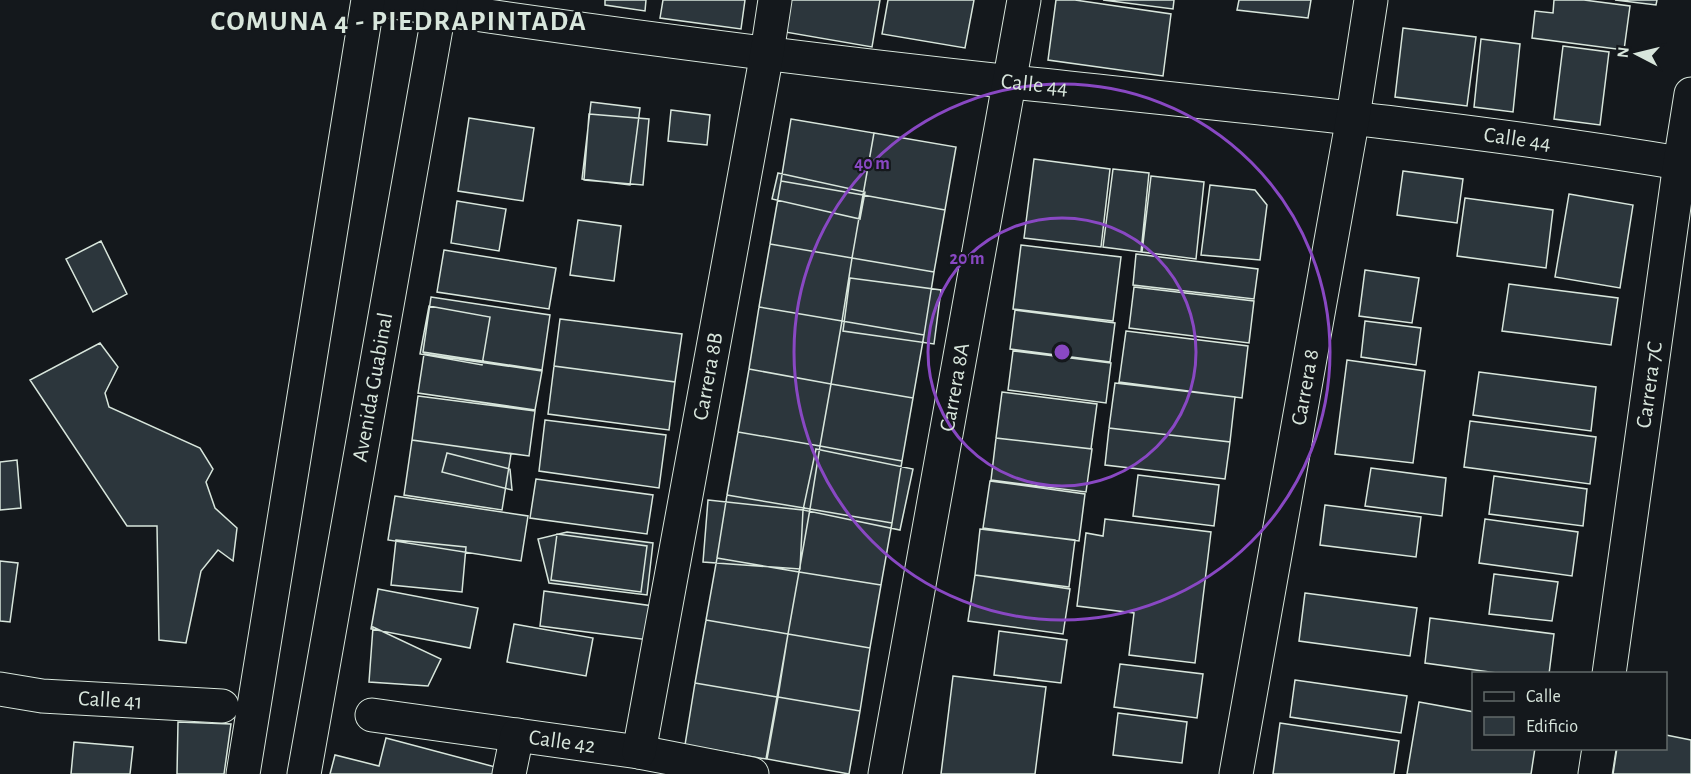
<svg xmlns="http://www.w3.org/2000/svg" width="1691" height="774" viewBox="0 0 1691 774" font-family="'Alegreya Sans',sans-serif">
<rect width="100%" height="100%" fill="#14181c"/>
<path fill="#2c363c" stroke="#d8e6dc" stroke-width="1.5" d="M605,0h41l-1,11 -40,-6z
M663,0h82l-4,29 -81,-11z
M790,0h90l-8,47 -87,-15z
M888,0h86l-9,48 -83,-14z
M1056,0h19l96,14 -8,62 -115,-16z
M1103,0h71l-1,9z
M1239,0h72l-3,18 -71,-8z
M1554,0h30l46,6 -6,44 -92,-12 3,-27 18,2z
M1615,0h42l-1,5z
M1403,28l73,9 -9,69 -72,-9z
M1481,39l39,5 -7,68 -39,-5z
M1563,46l46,6 -9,73 -46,-6z
M591,102l49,6 -10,77 -48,-6z
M671,110l39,5 -3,30 -39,-4z
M589,114l60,5 -6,66 -59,-5z
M469,118l65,10 -11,73 -65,-10z
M791,119l83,14 -11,62 -82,-14z
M874,133l82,14 -11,63 -82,-15z
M1034,159l76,10 -9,78 -77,-9z
M1113,169l36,4 -8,79 -38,-5z
M1403,171l60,8 -6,44 -60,-8z
M778,173l87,19 -5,27 -88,-20z
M1151,176l53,6 -8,77 -54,-7z
M781,181l82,14 -11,63 -82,-14z
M1210,185l45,5 12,15 -7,55 -59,-5z
M1569,194l64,11 -13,83 -65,-11z
M863,195l82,15 -11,62 -82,-14z
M1465,198l88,12 -7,58 -89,-12z
M457,201l49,8 -7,42 -48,-8z
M578,220l43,6 -7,55 -44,-6z
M101,241l26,53 -34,18 -27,-53z
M770,244l82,14 -10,63 -83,-14z
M1021,245l100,12 -8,64 -100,-12z
M444,250l112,18 -7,41 -112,-17z
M1136,254l122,15 -4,30 -121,-14z
M852,258l82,14 -10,63 -82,-14z
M1365,270l54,8 -7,45 -53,-7z
M850,278l91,12 -7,54 -91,-13z
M1509,284l109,14 -7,47 -109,-14z
M1134,287l120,14 -5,42 -120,-15z
M431,297l119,18 -8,55 -119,-18z
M429,306l61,11 -8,48 -62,-11z
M759,307l83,14 -11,63 -82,-15z
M1015,310l100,13 -5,39 -100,-13z
M560,319l122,15 -7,48 -121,-16z
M842,321l82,14 -11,63 -82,-14z
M1365,321l56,7 -5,37 -55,-8z
M1126,331l122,15 -6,52 -123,-16z
M100,343l18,24 -13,26 4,14 91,41 13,21 -7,13 9,26 22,20 -4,33 -15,-11 -17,21 -15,72 -27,-3 -2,-114h-30l-97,-146z
M1013,351l98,12 -5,40 -98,-13z
M424,354l118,17 -7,39 -117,-17z
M1347,360l78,11 -12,92 -78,-9z
M554,366l121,16 -6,48 -121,-16z
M749,369l82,15 -11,62 -82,-14z
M1479,372l117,15 -5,44 -118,-16z
M1115,383l120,14 -5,45 -121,-14z
M831,384l82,14 -11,63 -82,-15z
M1002,392l95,12 -6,45 -95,-11z
M418,396l117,15 -6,45 -117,-16z
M545,420l121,15 -7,53 -120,-17z
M1470,421l126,16 -6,47 -126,-17z
M1109,428l121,14 -5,37 -120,-14z
M738,432l82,14 -10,63 -83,-14z
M996,438l96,11 -6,43 -95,-12z
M412,440l99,14 -9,56 -98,-15z
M820,446l82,15 -10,62 -82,-14z
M816,449l97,20 -13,61 -97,-20z
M447,453l63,16 2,21 -70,-18z
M17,460l4,48 -21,2v-48z
M1371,468l75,10 -4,38 -77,-10z
M1138,475l81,10 -5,41 -81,-10z
M1494,476l93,13 -4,37 -94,-12z
M536,479l117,16 -6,39 -117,-16z
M990,481l95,13 -6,47 -96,-13z
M727,495l83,14 -11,63 -82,-14z
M395,496l133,20 -7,45 -133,-21z
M708,500l95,10 -3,59 -97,-7z
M1325,505l96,12 -5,40 -96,-12z
M810,509l82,14 -11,62 -82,-13z
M1105,519l106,13 -16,131 -66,-8 5,-42 -57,-7 9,-73 17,3z
M1485,519l93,13 -6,44 -93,-13z
M980,529l95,11 -6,47 -94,-12z
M567,532l86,11 -6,52 -98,-12 -11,-44z
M557,534l90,12 -6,46 -90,-12z
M396,540l70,7 -4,45 -71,-7z
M717,558l82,14 -11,62 -82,-14z
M0,561l18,2 -8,59 -10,-1z
M799,572l82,13 -11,63 -82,-14z
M1494,574l64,8 -6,39 -63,-7z
M975,575l95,14 -7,45 -95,-13z
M378,589l100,19 -8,40 -99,-19z
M544,591l109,15 -4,34 -109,-14z
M1305,593l112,15 -7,48 -111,-15z
M1430,618l124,16 -5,40h-45l-79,-11z
M706,620l82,14 -11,63 -82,-14z
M514,624l79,14 -7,38 -79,-14z
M373,627l68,32 -13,27 -59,-4z
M999,631l68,9 -6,43 -67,-8z
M788,634l82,14 -10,63 -82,-14z
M1120,664l83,10 -6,44 -83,-11z
M953,676l93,11 -11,87h-94z
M1295,680l112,16 -6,37 -111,-16z
M695,683l82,14 -11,62 -81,-14z
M778,697l82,14 -11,63 -82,-15z
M1419,702l55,10v36h61l-4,26h-124z
M1118,713l69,9 -5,41 -69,-8z
M178,722l53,2 -7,50h-47z
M1280,723l119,18 -5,33h-121z
M1666,735l25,5v34h-78l4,-26h49z
M386,738l113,30 -2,6h-167l5,-19 44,11z
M74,742l59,5 -3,27h-59z"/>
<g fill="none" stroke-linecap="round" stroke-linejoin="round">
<g stroke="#d8e6dc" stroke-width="35">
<g id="minor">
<path id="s1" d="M380,0c210,32 421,59 632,82 227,24 454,45 679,83"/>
<path id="s2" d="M1609,674l71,-511 11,-69"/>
<path id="s3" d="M0,689l42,7 180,10"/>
<path id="s4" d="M372,715l267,37 113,22"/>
<path id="s5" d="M639,752l128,-699 8,-53"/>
<path d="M509,774l8,-39"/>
<path id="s6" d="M885,774l139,-774"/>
<path id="s7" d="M1236,774l117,-657 18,-117"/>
<path d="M1595,774l4,-26"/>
</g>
</g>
<g stroke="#d8e6dc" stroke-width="35">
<g id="major">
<path d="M243,774l125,-774"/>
<path id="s8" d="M304,774l137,-774"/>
</g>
</g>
<use href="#minor" stroke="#14181c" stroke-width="33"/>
<use href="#major" stroke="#14181c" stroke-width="33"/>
</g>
<g fill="none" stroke="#8948c3" stroke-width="3">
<circle cx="1062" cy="352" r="134"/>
<circle cx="1062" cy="352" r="268"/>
</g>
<g text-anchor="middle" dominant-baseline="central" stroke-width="4.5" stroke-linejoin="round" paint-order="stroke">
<g font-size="22" fill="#d8e6dc" stroke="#14181c">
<text stroke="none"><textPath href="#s1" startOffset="660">Calle 44</textPath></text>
<text stroke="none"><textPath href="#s1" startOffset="1146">Calle 44</textPath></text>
<text stroke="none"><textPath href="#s5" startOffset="382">Carrera 8B</textPath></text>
<text stroke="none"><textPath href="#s2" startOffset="292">Carrera 7C</textPath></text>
<text stroke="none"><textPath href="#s8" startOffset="393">Avenida Guabinal</textPath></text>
<text stroke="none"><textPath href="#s6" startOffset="393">Carrera 8A</textPath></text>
<text stroke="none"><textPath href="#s7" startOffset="393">Carrera 8</textPath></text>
<text stroke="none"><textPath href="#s3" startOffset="111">Calle 41</textPath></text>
<text stroke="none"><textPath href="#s4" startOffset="192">Calle 42</textPath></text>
</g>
<g font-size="28" font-weight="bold" letter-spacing="1.5" fill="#d8e6dc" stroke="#14181c">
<text x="399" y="22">COMUNA 4 - PIEDRAPINTADA</text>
</g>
</g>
<circle cx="1062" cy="352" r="9" fill="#8948c3" stroke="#14181c" stroke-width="3"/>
<g font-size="18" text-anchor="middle" font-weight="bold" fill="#8948c3" stroke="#14181c" stroke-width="4.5" stroke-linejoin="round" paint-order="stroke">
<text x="872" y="169">40 m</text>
<text x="967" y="264">20 m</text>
</g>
<rect x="1472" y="672" width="195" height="78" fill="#14181c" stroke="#626a69" stroke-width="1.5"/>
<rect x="1484" y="692" width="30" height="9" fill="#14181c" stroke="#626a69" stroke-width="1.5"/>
<text x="1526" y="702" font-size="18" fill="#d8e6dc">Calle</text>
<rect x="1484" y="717" width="30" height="18" fill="#2c363c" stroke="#626a69" stroke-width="1.5"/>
<text x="1526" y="732" font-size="18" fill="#d8e6dc">Edificio</text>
<g transform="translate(1637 54) rotate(277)" stroke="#14181c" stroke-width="4.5" paint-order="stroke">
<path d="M0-4.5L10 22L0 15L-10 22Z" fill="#d8e6dc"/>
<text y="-9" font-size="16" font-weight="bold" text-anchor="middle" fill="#d8e6dc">N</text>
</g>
</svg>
